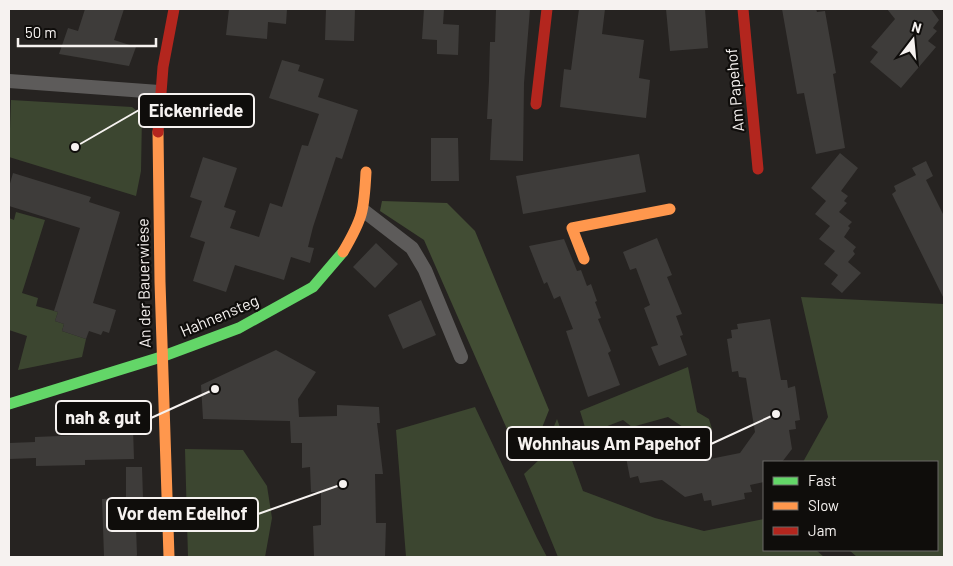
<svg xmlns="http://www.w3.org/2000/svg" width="953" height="566" viewBox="0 0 953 566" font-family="Barlow,sans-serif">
<rect width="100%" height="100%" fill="#262321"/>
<path fill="#3c4630" d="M11,100l121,7 10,8 -1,56 -5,25 -127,-39z
M16,212l29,8 -23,73 16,5 -2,8 22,6 -3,9 9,3 -2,7 24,8 -4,18 -64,13 9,-34 -18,-6v-112l5,2z
M801,297l143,7v253h-87l-8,-7h88v-88h-134l25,-45z
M688,367l9,45 12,7 3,10 -20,4 -24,-16 -36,10 -9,-7 -36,14 -7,-23z
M475,407l62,131 10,19h-141l-10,-127z
M557,419l26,72 72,27 49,13 60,-12v31h52l8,7h-266l-34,-83 17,-16z
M185,449l58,1 24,36 5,32 -7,39h-77z"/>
<path fill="#424d34" d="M382,201l65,2 28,28 74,179 -17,43 -11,8 -97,-221 -44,-29z"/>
<path fill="#3e3c3a" d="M85,9h39l-10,31 22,7 -7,19 -70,-12 9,-26 10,3z
M229,9h58l-1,15 -18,-2 -1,17 -41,-4z
M326,9h29l-1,32 -29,-1z
M424,9h20l-1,15 16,1 -1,30 -21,-1v-14l-15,-1z
M496,9h34l-6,74 -1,78 -33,-1 2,-41h-5l2,-38 1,-39h5z
M579,9h26l-3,25 42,6 -5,38 11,2 -4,38 -86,-11 4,-38 7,1z
M666,9h39l3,39 -38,3z
M782,9h34l1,3 8,-1 11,62 -3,1 12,74 -29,6 -12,-61 -7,1z
M887,9h44l8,11 -6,8 4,3 -9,10 8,6 -35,41 -31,-26 8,-10 -7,-5 24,-28z
M282,60l18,5 -2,6 26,8 -6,18 40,13 -16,49 -6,-2 -23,70 -5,20 6,1 -4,15 -19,-6 -7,23 -49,-15 -9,27 -33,-11 12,-39 -15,-5 12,-36 -12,-4 13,-40 34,11 -13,39 12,4 -6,17 29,9 11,-34 12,4 20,-62 6,1 11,-32 -50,-16z
M431,138h27l1,43h-28z
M840,153l18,15 -17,23 7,5 -4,5 3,2 -8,9 13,10 -4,4 2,2 -6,9 12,10 -3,4 2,3 -7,8 13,11 -19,20 -11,-9 7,-9 -14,-11 11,-13 -16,-12 11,-13 -15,-12 11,-13 -15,-13z
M639,154l7,38 -123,22 -7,-38z
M926,161l7,15 -7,4 18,36v83l-52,-105 4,-3 -2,-5 22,-11 -4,-7z
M13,173l78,24 -2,5 31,10 -27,91 23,7 -7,23 -6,-2 -2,4 -12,-4 -3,8 -24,-8 2,-7 -9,-3 3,-9 -4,-1 26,-83 -71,-22v-19z
M657,238l15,37 -5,2 15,37 -6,2 7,19 -3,1 7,19 -28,11 -8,-19 7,-2 -14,-37 6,-3 -14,-37 -6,2 -7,-18z
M564,239l13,32 4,-1 6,16 4,-2 6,17 -2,1 6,16 -3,1 13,32 -3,2 12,32 -32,12 -22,-66 7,-2 -13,-33 -6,3 -7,-17 -3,2 -15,-38z
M376,243l22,21 -23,24 -22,-21z
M421,300l15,35 -33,14 -15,-34z
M770,319l11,61h6l1,8 7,-2 5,34 -5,1 1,8 -7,1 3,19 -10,13h-18v20l-14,3 2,7 -8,1 1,6 -33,7 -1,-6 -7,1 -2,-8 -17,4 -23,-17 -22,3 -2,-7 -8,2 -6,-31 50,-8 1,4 25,18 40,-8 15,-21 -9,-54 -7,-1 -1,-6 -6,1 -5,-33 5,-1 -1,-8 7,-1 -1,-5z
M276,350l40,22 -18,27 1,18 38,-1v-11l42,2 1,16h-3l6,51h-8l1,49h10l-1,34h-71l-1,-31 8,-1v-33h-10l-1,-25 -8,1v-25h-11l-1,-22 -87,-2 -2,-34z
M133,428l1,31 -49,1v5l-49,1v-8l-27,1v-16l26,-1v-5l50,-2v-6z
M126,467h16l1,31h-8l2,57 -1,2 -32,-1 -2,-57 24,-1z"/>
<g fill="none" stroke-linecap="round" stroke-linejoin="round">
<path stroke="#5d5b5a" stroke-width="14" d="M9,81l150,11
M364,211l48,37 13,22 36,87"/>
<path stroke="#63d668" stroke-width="11" d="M9,404l152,-47 78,-29 74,-41 30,-35"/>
<path stroke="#ff974d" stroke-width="11" d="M158,132l2,150 9,275
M343,252c20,-34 21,-41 23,-80
M584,259l-12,-31 98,-19"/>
<path stroke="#b3261e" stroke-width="11" d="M743,9l15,160
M536,104l11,-95
M158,132l5,-65 11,-58"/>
</g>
<g text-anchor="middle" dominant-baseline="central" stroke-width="4.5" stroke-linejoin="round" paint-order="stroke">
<g font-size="16" fill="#f6f2f0" stroke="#0f0d0b">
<text transform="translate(734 90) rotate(-95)">Am Papehof</text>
<text transform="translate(143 283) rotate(-91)">An der Bauerwiese</text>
<text transform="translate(219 315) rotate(-23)">Hahnensteg</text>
</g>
</g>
<path fill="none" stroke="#f6f2f0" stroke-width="2" d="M75 147L139 110M215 389L151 418M776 414L711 444M343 484L258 514"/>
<g fill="#f6f2f0" stroke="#0f0d0b" stroke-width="2">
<circle cx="75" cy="147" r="5"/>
<circle cx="215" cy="389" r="5"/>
<circle cx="776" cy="414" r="5"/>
<circle cx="343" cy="484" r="5"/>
</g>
<g fill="#0f0d0b" stroke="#f6f2f0" stroke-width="2">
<rect x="139" y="94" width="115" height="33" rx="5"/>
<rect x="56" y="401" width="95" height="33" rx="5"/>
<rect x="507" y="427" width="204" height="33" rx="5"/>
<rect x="107" y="498" width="151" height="33" rx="5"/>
</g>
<g font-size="18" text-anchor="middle" font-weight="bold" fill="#f6f2f0">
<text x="196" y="117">Eickenriede</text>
<text x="103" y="424">nah &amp; gut</text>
<text x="609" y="450">Wohnhaus Am Papehof</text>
<text x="182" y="520">Vor dem Edelhof</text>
</g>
<rect width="953" height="566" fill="none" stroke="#f6f2f0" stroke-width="20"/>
<rect x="763" y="461" width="175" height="90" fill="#0f0d0b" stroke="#6b6967"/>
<rect x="773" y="477" width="25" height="8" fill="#63d668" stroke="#6b6967"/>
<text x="808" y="486" font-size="15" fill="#f6f2f0">Fast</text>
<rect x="773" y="502" width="25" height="8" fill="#ff974d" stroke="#6b6967"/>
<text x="808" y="511" font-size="15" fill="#f6f2f0">Slow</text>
<rect x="773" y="527" width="25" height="8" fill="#b3261e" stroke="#6b6967"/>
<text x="808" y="536" font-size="15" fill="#f6f2f0">Jam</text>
<g transform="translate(913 40) rotate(16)" stroke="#0f0d0b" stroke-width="4" paint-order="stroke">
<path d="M0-4L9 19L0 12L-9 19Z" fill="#f6f2f0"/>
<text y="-8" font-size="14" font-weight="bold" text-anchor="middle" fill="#f6f2f0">N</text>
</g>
<path d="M18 38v8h138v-8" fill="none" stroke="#f6f2f0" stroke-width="2.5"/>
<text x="25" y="38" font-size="15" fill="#f6f2f0" stroke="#0f0d0b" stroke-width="4" paint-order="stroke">50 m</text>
</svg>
